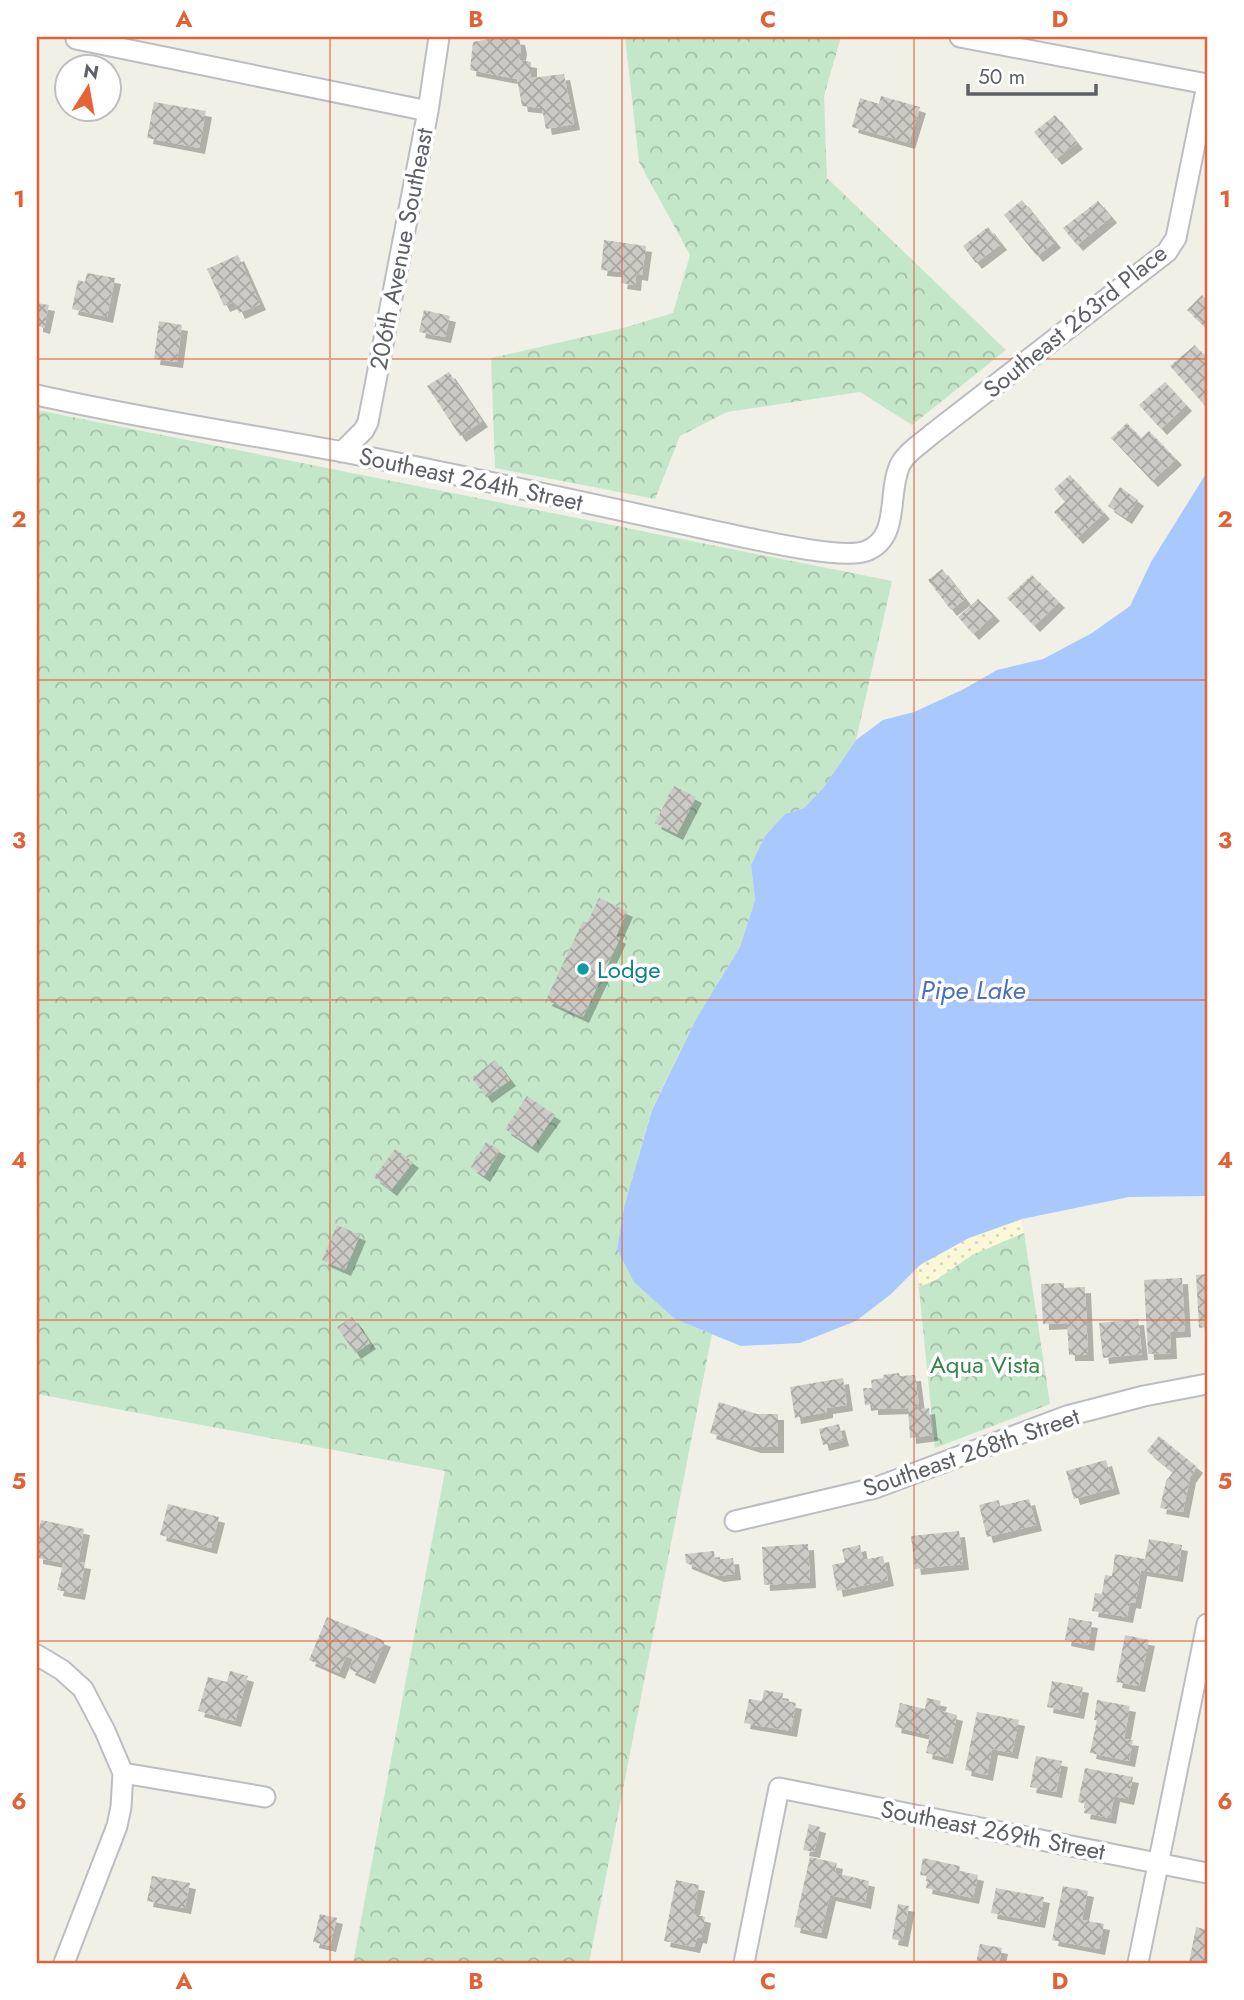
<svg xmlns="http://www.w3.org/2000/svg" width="1244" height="2000" viewBox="0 0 1244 2000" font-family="Jost,sans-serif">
<defs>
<pattern id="forest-crowns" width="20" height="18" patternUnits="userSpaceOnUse" patternTransform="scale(1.75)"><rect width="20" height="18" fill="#c4e7ca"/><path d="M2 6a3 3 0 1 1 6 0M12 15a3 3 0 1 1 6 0" fill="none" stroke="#a2bfa8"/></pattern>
<pattern id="sand-dots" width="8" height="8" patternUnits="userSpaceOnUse" patternTransform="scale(1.75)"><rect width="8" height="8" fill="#faf8d7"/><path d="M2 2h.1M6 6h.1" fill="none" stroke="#d9d7bb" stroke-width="1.8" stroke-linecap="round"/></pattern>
<pattern id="building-cross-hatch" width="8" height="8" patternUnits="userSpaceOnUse" patternTransform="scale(1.75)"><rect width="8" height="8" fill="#cccac4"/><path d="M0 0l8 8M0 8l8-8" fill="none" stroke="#a9a7a3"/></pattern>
<filter id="shadow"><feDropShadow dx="6" dy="6" stdDeviation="0" flood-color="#0004"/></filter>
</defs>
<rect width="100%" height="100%" fill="#f0f0e7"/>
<path fill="url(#forest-crowns)" d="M625,37h216l-17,59 3,82 179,172 -94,75 -52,-33 -133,20 -47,24 -25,63 -160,-31 -4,-110 132,-30 50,-15 17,-58 -51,-93z
M37,410l855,171 -36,159 -33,48 -19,20 -19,6 -20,22 -14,29 4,35 -15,47 -43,70 -45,92 -28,98 -7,42 58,70 37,15 -123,629h-236l92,-492 -408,-77z
M1022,1219l28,185 -115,44 -18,-179z"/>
<path fill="url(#sand-dots)" d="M1022,1219l2,14 -52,22 -36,25 -17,7 -2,-18 3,-4 49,-27z"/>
<path fill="#a9c9fe" d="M1207,472v724l-78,1 -107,22 -53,19 -49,27 -30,30 -34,26 -56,22 -59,3 -66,-27 -41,-37 -17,-33 7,-42 28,-97 45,-93 43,-70 15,-47 -4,-35 14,-29 20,-22 19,-6 19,-20 33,-48 27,-20 31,-8 48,-22 35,-20 46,-11 49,-26 38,-27 21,-44z"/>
<path fill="url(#building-cross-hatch)" filter="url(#shadow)" d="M500,37l19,2 2,9 -2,12 12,2v16l33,-4 10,50 -28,5 -4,-21 -20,-2 -5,-27 -47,-9 3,-28z
M881,96l39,11 -11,36 -57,-16 8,-29 19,6z
M154,102l52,9 -7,37 -52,-10z
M1055,115l22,28 -21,16 -22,-27z
M1022,200l33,42 -18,14 -33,-41z
M1098,201l13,16 -34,28 -14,-17z
M988,227l13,17 -25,19 -13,-17z
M604,240l42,6 -4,29 -6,-1 -1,11 -14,-2 2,-11 -22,-2z
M238,255l22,49 -21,9 -5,-11 -10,4 -17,-37z
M87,273l28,5 -8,39 -35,-8 6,-29 7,2z
M1202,295l5,5v29l-20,-19z
M37,303l12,2 -5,23 -7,-2z
M424,310l26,6 -5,21 -26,-5z
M159,321l23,4 -5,37 -23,-3z
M1195,345l12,14v49l-37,-42z
M449,372l33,49 -22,15 -33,-50z
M1165,382l21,23 -25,24 -22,-24z
M1127,423l14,15 8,-7 27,28 -24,22 -41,-43z
M1070,475l34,38 -27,25 -23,-26 11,-10 -11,-13z
M1120,487l18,13 -12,18 -18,-12z
M942,569l23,30 -14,11 -23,-30z
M1032,575l27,27 -25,24 -27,-28z
M978,599l16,16 -21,19 -15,-17z
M674,786l22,11 -19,37 -22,-11z
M599,898l28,13 -11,25 4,2 -37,79 -37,-17 37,-79 4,2z
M495,1060l15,20 -24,17 -14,-19z
M527,1096l28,19 -23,32 -27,-18z
M486,1142l14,8 -16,26 -13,-9z
M395,1149l18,13 -22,28 -17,-13z
M337,1225l23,10 -15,35 -23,-10z
M1207,1274v53l-8,1 -3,-53z
M1182,1278l3,53 -15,1 1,21 -23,1 -4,-74z
M1064,1283v5l21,-1 3,68h-19l-2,-32 -24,1 -2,-40z
M352,1317l18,26 -15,10 -18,-26z
M1138,1319l4,35 -39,4 -4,-35z
M899,1373l1,3 15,-1 4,31 -4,1v3l14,-2 3,27 -22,3 -2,-30 -36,1v-5l-7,1 -2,-17h9l-1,-8 12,-2v-3z
M843,1378l4,27 -20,3v4l-32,6 -5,-31z
M719,1402l38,12h21v33h-23l-45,-14z
M839,1424l4,16 -20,5 -4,-16z
M1159,1436l38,31 -7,10 -7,35 -23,-4 6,-27 7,-9 -26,-21z
M1106,1460l8,28 -40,11 -8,-28z
M1029,1499l7,26 -49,12 -8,-32 20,-5 1,6z
M168,1504l51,13 -8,31 -51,-13z
M41,1520l43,9 -6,33 7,1 -6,31 -22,-4 6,-27 -26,-5v-16z
M959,1531l4,33 -48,5 -4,-33z
M1149,1539l33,6 -5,31 -36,-6 -6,33 -5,-1 -3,15 -35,-6 3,-18 7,1 3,-19 7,1 3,-22 30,5z
M808,1544l2,38 -46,3 -2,-38z
M860,1545l3,15 20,-4 5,24 -51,11 -5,-26 13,-3 -3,-13z
M714,1551l1,9 18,-2 2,16 -17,2 -32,-13 -1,-9z
M327,1617l58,24 -16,37 -20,-9 4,-10 -7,-3 -7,17 -30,-13z
M1069,1618l23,4 -4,23 -23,-5z
M1125,1635l24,5 -10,46 -23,-4z
M230,1671l18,5 -13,45 -37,-10 10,-34 19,5z
M1052,1681l31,6 -5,26 -31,-6z
M764,1690l19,3 -1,7 14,3 -5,28 -47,-8 5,-24 13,2z
M927,1698l14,3 -3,9 19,5 -10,43 -21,-5 4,-18 -35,-8 5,-24 25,6z
M1097,1700l33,6 -6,33 9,1 -4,21 -39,-8 7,-33h-3z
M977,1712l42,8 -7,33 -20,-4 -5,26 -22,-5z
M1036,1756l26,5 -6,31 -26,-5z
M1085,1768l48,9 -5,22 -14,-3 -4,22 -26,-5 2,-9 -8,-2z
M809,1824l11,3 -6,25 -11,-2z
M810,1857l27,6 -2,10 34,8 -4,22 -35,-8 -9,38 -27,-6z
M923,1858l37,8 -1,5 19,4 -5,23 -47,-10 2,-12 -8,-1z
M152,1876l38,7 -5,25 -38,-7z
M676,1880l23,5 -6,29 12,3 -4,21 -4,-1 -3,10 -30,-6z
M1063,1886l25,5 -6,29 22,4 -5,25 -47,-9z
M996,1888l48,9 -5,25 -48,-9z
M898,1904l11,2 -7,35 -10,-2z
M320,1914l17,4 -7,28 -17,-4z
M1196,1927l11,3v33h-18z
M980,1944l22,4 -3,15h-23z"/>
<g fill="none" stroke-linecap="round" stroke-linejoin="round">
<g stroke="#bbbdc2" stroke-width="23">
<path id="street" d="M960,37l247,47
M76,39l352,72
M37,395c101,23 204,38 306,57 123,24 245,51 367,78 31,6 131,31 156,21 36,-14 20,-60 35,-88 7,-12 21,-20 31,-29l235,-182 9,-14 31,-153
M342,452l22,-22 4,-8 60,-311 11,-74
M735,1521l140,-33 192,-72 77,-20 63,-12
M37,1655l25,15 21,19 22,42 18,42 142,24
M64,1963l53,-137 4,-19 2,-34
M744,1963l35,-175 428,85
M1138,1963l69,-339"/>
</g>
<use href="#street" stroke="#fff" stroke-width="19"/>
</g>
<path fill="none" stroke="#e06338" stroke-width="2" stroke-opacity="0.55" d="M330,37v1926M622,37v1926M914,37v1926M37,359h1170M37,680h1170M37,1000h1170M37,1320h1170M37,1641h1170"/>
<circle fill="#0f9aa8" stroke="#fff" stroke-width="2.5" cx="583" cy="969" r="7"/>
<g text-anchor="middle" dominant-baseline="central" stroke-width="7" stroke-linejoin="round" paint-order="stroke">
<g font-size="24" fill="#5e6067" stroke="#fff">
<text transform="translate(401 249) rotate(-79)">206th Avenue Southeast</text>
<text transform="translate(1075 321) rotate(-39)">Southeast 263rd Place</text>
<text transform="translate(471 479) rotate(12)">Southeast 264th Street</text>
<text transform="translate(971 1452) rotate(-19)">Southeast 268th Street</text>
<text transform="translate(993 1830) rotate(11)">Southeast 269th Street</text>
</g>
<g font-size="24" fill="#0d838f" stroke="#fff" text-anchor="start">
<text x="597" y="969">Lodge</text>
</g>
<g font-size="24" fill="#368548" stroke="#fff">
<text x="985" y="1364">Aqua Vista</text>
</g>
<g font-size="26" font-style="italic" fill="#4a6fc3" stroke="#fff">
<text x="973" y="990">Pipe Lake</text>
</g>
</g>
<rect width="1244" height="2000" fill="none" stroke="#ffffff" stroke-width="77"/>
<g transform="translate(88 88) rotate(11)"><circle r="33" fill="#ffffff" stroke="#bfbfc2" stroke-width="2"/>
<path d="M0-5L12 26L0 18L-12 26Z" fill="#e76335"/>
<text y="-10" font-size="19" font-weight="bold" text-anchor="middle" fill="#5e6067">N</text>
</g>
<path d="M968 84v10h128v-10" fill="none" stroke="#5e6067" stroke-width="3.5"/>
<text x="978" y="84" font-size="21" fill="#5e6067" stroke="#ffffff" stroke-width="5" paint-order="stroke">50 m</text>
<rect x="38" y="38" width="1168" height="1924" fill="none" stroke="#e06338" stroke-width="2.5"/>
<g font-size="23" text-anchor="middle" font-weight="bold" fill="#e06338">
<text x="184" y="27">A</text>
<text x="476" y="27">B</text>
<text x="768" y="27">C</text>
<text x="1060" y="27">D</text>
<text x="19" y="207">1</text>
<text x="1225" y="207">1</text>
<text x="19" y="527">2</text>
<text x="1225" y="527">2</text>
<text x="19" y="848">3</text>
<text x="1225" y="848">3</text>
<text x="19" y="1168">4</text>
<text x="1225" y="1168">4</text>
<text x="19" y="1489">5</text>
<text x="1225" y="1489">5</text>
<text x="19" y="1809">6</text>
<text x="1225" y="1809">6</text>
<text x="184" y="1989">A</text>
<text x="476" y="1989">B</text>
<text x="768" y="1989">C</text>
<text x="1060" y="1989">D</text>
</g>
</svg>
